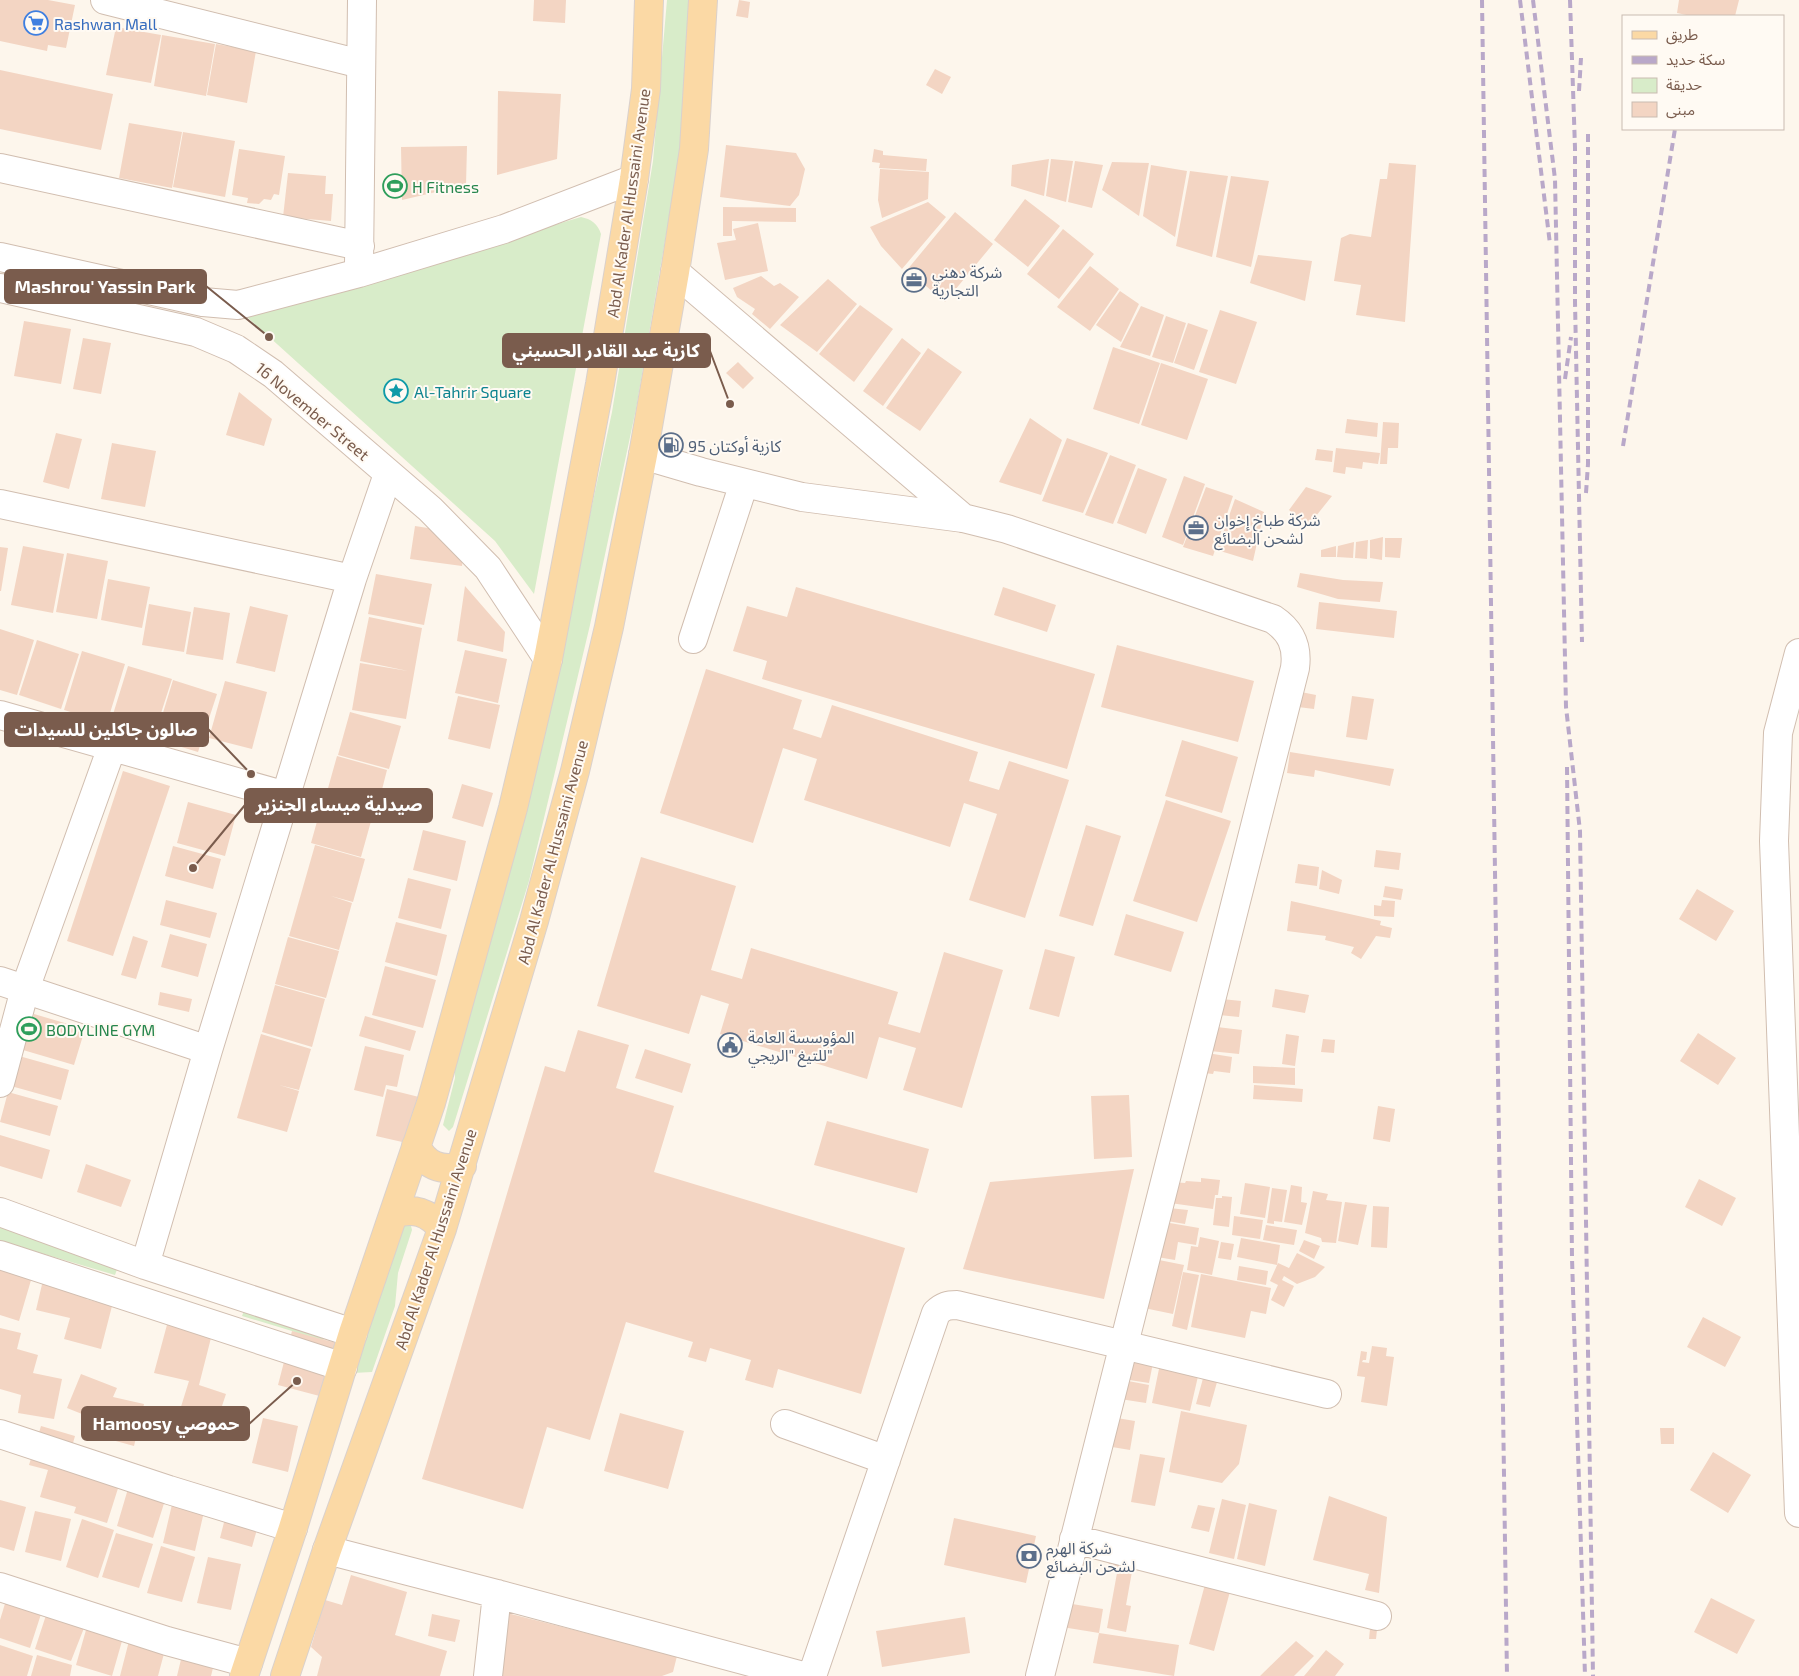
<svg xmlns="http://www.w3.org/2000/svg" width="1799" height="1676" viewBox="0 0 1799 1676" font-family="'Exo 2','Noto Sans Arabic',sans-serif">
<rect width="100%" height="100%" fill="#fdf6ec"/>
<path fill="#d8ecc9" d="M667,0h23l-9,148 -45,261 -46,216 -61,256 -76,246 -4,4 -6,-6 12,-47 -1,-23 50,-164 50,-207 58,-272 41,-251z
M581,217c10,2 17,7 20,17l-67,360 -39,-53 -248,-224z
M0,1217l120,44 -5,14 -115,-34z
M406,1224l5,2 1,4 -14,43 -3,33 -23,66 -19,1 49,-146z
M247,1303l79,35 -5,3h-6l-23,-10 -50,-15z"/>
<path fill="#f3d5c3" d="M0,0h48l27,5 -9,43 -18,-3 -1,6 -47,-10z
M534,0h32l-1,23 -32,-2z
M739,0l11,2 -2,16 -12,-2z
M1679,0h60l-4,16h-44l-14,-3z
M116,27l45,8 -10,48 -45,-8z
M162,35l53,9 -9,52 -52,-10z
M216,44l40,7 -9,52 -40,-8z
M935,69l16,8 -9,17 -16,-9z
M0,70l113,24 -12,56 -101,-21z
M498,91l63,3 -4,65 -60,16z
M129,123l53,9 -10,56 -53,-10z
M183,132l52,9 -10,56 -52,-10z
M726,145l70,8 9,16 -6,26 -9,11 -70,-9z
M467,146l-1,39 -64,15 -1,-53z
M239,149l46,7 -6,39 -5,-1 -3,6 -7,-1 -5,5 -12,-1 1,-5 -16,-3z
M874,149l9,2v4l44,4 -1,12 -47,-3 1,-5 -8,-1z
M1049,159l-5,37 -33,-10 1,-21z
M1051,159l22,2 -7,41 -20,-6z
M1075,161l28,4 -11,43 -24,-6z
M1112,162l37,1 -10,53 -37,-26z
M1389,163l27,2 -11,157 -49,-7 5,-30 -27,-4 7,-43 9,-4 21,3 9,-58h7z
M1151,165l36,6 -12,66 -32,-21z
M880,169l49,3 -1,27 -46,19 -4,-18z
M1190,171l38,5 -16,81 -36,-11z
M288,173l38,3 -1,18h8l-2,27 -48,-4z
M1231,176l38,5 -18,86 -35,-10z
M1025,199l35,27 -32,41 -34,-27z
M928,202l18,15 -44,52 -21,-23 -11,-19z
M723,207l73,1v14l-64,-1v15h-9z
M955,212l38,32 -48,58 -38,-32z
M758,223l10,48 -43,9 -8,-37 19,-3 -3,-11z
M1063,229l31,25 -35,45 -32,-25z
M1258,255l54,6 -7,40 -55,-18z
M1090,266l29,23 -29,42 -33,-24z
M761,276l13,10 6,-3 19,14 -29,32 -18,-15 3,-5 -18,-12 -4,-9z
M828,279l29,25 -40,48 -37,-27z
M1120,291l19,13 -18,38 -25,-17z
M860,305l33,24 -39,53 -35,-28z
M1141,306l23,9 -14,41 -30,-9z
M1220,310l37,12 -21,62 -37,-12z
M1166,316l20,7 -13,40 -21,-6z
M24,321l47,8 -10,55 -47,-8z
M1188,323l20,7 -14,40 -20,-7z
M83,338l28,5 -10,51 -28,-5z
M902,338l19,15 -38,53 -20,-15z
M1113,347l47,16 -21,61 -46,-15z
M928,348l34,24 -42,59 -34,-23z
M738,362l16,16 -11,11 -17,-16z
M1161,363l47,16 -21,61 -46,-15z
M239,392l33,27 -8,27 -38,-11z
M1030,418l32,22 -21,55 -42,-13z
M1347,419l31,4 -1,14 -32,-4z
M1383,422l16,1 -1,25h-10l-1,16h-7z
M56,433l26,6 -13,50 -26,-7z
M1067,438l41,15 -25,60 -41,-12z
M112,443l44,8 -11,56 -44,-8z
M1336,448l44,5 -2,11 -15,-2 -1,7 -16,-2 -1,7 -12,-2z
M1317,449l16,2 -1,11 -17,-2z
M1110,455l26,10 -23,59 -28,-9z
M1138,468l29,11 -21,55 -29,-11z
M1184,476l21,8 -22,61 -21,-8z
M1206,487l27,9 -20,60 -30,-9z
M1306,487l26,9 -24,30 -19,-16z
M1235,499l29,13 -11,49 -36,-11z
M415,526l51,8 -4,32 -52,-7z
M1383,537l-1,23 -12,-2v-18z
M1385,538h17l-2,20 -15,-1z
M1368,540l-1,19 -12,-1 1,-16z
M1354,542l-1,16 -16,-1 1,-11z
M23,546l41,8 -11,59 -42,-8z
M1336,546v11h-15v-7z
M0,547l8,1 -7,43h-1z
M67,553l41,8 -11,58 -41,-7z
M1300,573l43,7 40,2 -3,20 -42,-3 -41,-12z
M376,574l56,10 -8,41 -56,-11z
M108,579l42,8 -8,41 -41,-8z
M465,586l40,46 -2,20 -46,-11z
M796,587l299,87 -28,95 -305,-90 5,-18 -34,-10 14,-45 40,11z
M1003,587l53,18 -9,27 -53,-17z
M1319,602l78,9 -3,27 -78,-9z
M149,604l42,8 -7,40 -42,-7z
M250,606l38,9 -13,57 -39,-9z
M194,607l36,6 -7,47 -37,-6z
M369,617l53,11 -16,91 -54,-9 8,-47 48,8 -48,-10z
M0,629l34,11 -17,55 -17,-5z
M37,640l42,14 -18,55 -42,-14z
M1117,645l137,36 -16,61 -137,-35z
M465,650l42,9 -9,44 -43,-10z
M82,651l43,13 -18,59 -43,-13z
M128,666l44,13 -19,59 -43,-14z
M706,669l96,31 -9,29 28,9 11,-33 146,47 -9,29 30,9 10,-29 60,19 -44,138 -56,-18 28,-86 -33,-11 -14,44 -146,-47 13,-41 -34,-11 -30,95 -93,-30z
M173,680l44,14 -19,58 -43,-13z
M225,681l42,11 -15,57 -43,-11z
M1301,692l15,3 -2,14 -16,-2z
M458,696l42,9 -10,44 -42,-10z
M1352,696l22,3 -7,41 -21,-3z
M350,712l51,14 -12,43 -51,-14z
M1182,740l56,17 -16,56 -57,-17z
M1290,752l104,17 -4,17 -75,-16 -1,7 -27,-4z
M337,756l50,14 -11,43 -51,-14z
M123,771l47,15 -57,170 -46,-15z
M462,784l31,9 -10,34 -31,-9z
M323,800l50,14 -12,43 -50,-14z
M1166,800l65,21 -34,101 -64,-21z
M188,802l48,13 -11,41 -48,-13z
M1086,825l35,11 -28,90 -34,-10z
M423,830l43,11 -9,40 -44,-11z
M315,845l50,14 -12,43 -22,-6 21,7 -13,47 -50,-14z
M173,846l48,13 -8,30 -48,-13z
M1376,850l25,3 -2,17 -25,-3z
M641,857l95,29 -25,84 31,9 9,-31 147,44 -10,32 32,9 24,-81 59,18 -41,138 -59,-18 13,-42 -37,-11 -12,42 -147,-45 9,-30 -28,-9 -12,39 -92,-28z
M1298,864l21,3 -2,19 -22,-3z
M1322,870l20,10 -3,14 -20,-5z
M408,878l43,11 -10,40 -43,-11z
M1385,886l18,3 -2,11 -18,-3z
M1697,889l37,22 -18,30 -37,-22z
M166,900l51,13 -7,25 -50,-13z
M1382,900l13,1 -1,16 -20,-1v-11l7,1z
M1291,901l90,20 -1,4 12,3 -2,10 -14,-2 -15,23 -10,-6 3,-6 -29,-7 1,-4 -39,-5z
M1126,914l58,18 -13,40 -57,-17z
M396,922l51,13 -10,41 -52,-14z
M170,934l37,10 -9,33 -37,-10z
M133,936l15,5 -12,38 -15,-4z
M288,937l51,14 -13,47 -51,-14z
M1045,949l30,8 -16,60 -30,-8z
M385,966l51,14 -13,48 -51,-13z
M275,985l50,14 -13,48 -50,-15z
M1275,989l34,6 -4,18 -33,-6z
M160,992l32,7 -3,13 -31,-7z
M1222,999l19,2 -2,16 -20,-2z
M34,1014l51,15 -11,36 -51,-15z
M365,1016l51,15 -6,20 -51,-15z
M1217,1027l25,3 -3,24 -29,-3z
M578,1030l51,15 -13,43 58,18 -20,66 251,76 -44,146 -83,-25 -5,19 -28,-8 6,-20 -41,-12 -4,14 -18,-5 5,-15 -67,-20 -36,118 -43,-13 -24,82 -101,-30 123,-413 20,6z
M1698,1033l38,25 -18,27 -38,-24z
M261,1034l50,15 -12,41 -20,-5 20,6 -12,41 -50,-14z
M1286,1034l13,2 -4,30 -13,-2z
M1323,1039l12,1 -1,13 -13,-1z
M365,1046l39,9 -7,32 -11,-2 -3,12 -29,-7z
M645,1049l46,15 -9,29 -47,-15z
M1207,1053l25,4 -2,16 -16,-2 -1,3 -9,-1z
M19,1056l50,14 -8,30 -50,-14z
M1253,1066l42,2v17l-42,-2z
M1254,1085l49,4 -1,13 -49,-3z
M387,1089l36,9 -12,46 -35,-8z
M8,1092l50,14 -8,30 -50,-14z
M1129,1095l3,62 -38,2 -3,-63z
M1378,1106l17,3 -5,33 -17,-3z
M827,1121l102,28 -12,44 -103,-28z
M0,1135l50,15 -8,29 -42,-13z
M86,1164l45,16 -10,27 -44,-15z
M1134,1169l-30,130 -141,-30 27,-87z
M1201,1178l19,2 -2,15h-3l-2,14 -43,-6 2,-21 13,1 1,-2 15,1z
M1699,1179l37,19 -14,28 -37,-19z
M1245,1183l25,4 -5,31 -25,-4z
M1291,1185l11,2 -1,15 6,1 -5,22 -18,-3z
M1272,1188l15,2 -5,32 -8,-1v3l-7,-1z
M1313,1191l15,3 -2,6 16,2 -6,41 -14,-1 -1,-4 -16,-5z
M1222,1196l10,1 -3,30 -16,-2 3,-27h6z
M1345,1202l22,3 -9,40 -20,-4z
M1373,1206l16,1 -2,41 -16,-1z
M1169,1208l19,2 -3,14 -18,-3z
M1234,1216l29,4 -3,19 -28,-4z
M1164,1222l35,6 -3,17 -18,-3 -3,18 -18,-3z
M1266,1225l31,5 -3,15 -31,-5z
M1200,1237l19,4 -7,34 -25,-5 4,-24 7,1z
M1241,1238l39,7 -3,20 -40,-8z
M1304,1240l16,6 -6,13 -15,-8z
M1221,1242l13,2 -3,16 -13,-2z
M1297,1253l28,14 -10,10 -18,7 -13,-8 -2,4 12,6 -10,21 -13,-7 7,-15 -8,-4 8,-18 11,5z
M1154,1259l30,6 -11,49 -29,-6z
M0,1260l34,10 -15,51 -19,-6z
M47,1263l45,10 -6,26 26,7 -11,43 -37,-10 6,-21 -34,-8z
M1239,1266l29,5 -2,14 -29,-5z
M1183,1272l16,3 -12,55 -15,-4z
M1201,1274l70,14 -5,26 -15,-3 -6,27 -54,-11z
M1703,1317l38,20 -16,30 -38,-20z
M168,1321l44,13 -13,51 27,9 -15,45 -36,-13 14,-45 -35,-8z
M0,1328l21,5 -4,16 21,6 -5,18 29,6 -8,40 -36,-6 3,-18 -21,-6z
M292,1331l48,13 -13,54 -49,-13z
M1372,1346l15,2 -1,8 8,1 -7,49 -26,-4 4,-25 -8,-1 4,-25 6,1 -1,8h-3l-1,2 7,1z
M1126,1359l27,4 -4,20 -26,-4z
M1160,1364l39,8 -9,39 -38,-8z
M1205,1371l14,4 -9,32 -14,-3z
M81,1374l36,14 -4,9 31,7 -10,42 -40,-11 3,-15 -30,-12z
M1123,1380l26,5 -3,18 -26,-4z
M1181,1411l66,14 -8,39 -17,19 -53,-11z
M620,1413l64,18 -16,58 -64,-18z
M1111,1417l24,4 -5,29 -24,-4z
M263,1418l35,8 -10,46 -36,-9z
M41,1426l34,10 -4,14 49,32 -13,41 -33,-10 2,-6 -36,-10 8,-27 -19,-5z
M1660,1428h14v16h-13z
M1713,1452l38,23 -23,38 -38,-23z
M1140,1454l25,4 -10,48 -24,-4z
M130,1482l37,12 -14,44 -36,-12z
M174,1496l32,7 -11,48 -32,-8z
M1329,1496l58,21 -8,76 -14,-3 4,-16 -56,-14z
M230,1499l33,9 -11,39 -32,-9z
M1222,1499l24,6 -12,54 -25,-6z
M0,1500l26,7 -12,44 -14,-4z
M1249,1503l28,7 -12,56 -28,-7z
M1198,1505l17,3 -6,24 -18,-4z
M35,1511l36,8 -10,42 -36,-9z
M954,1518l82,18 -10,47 -82,-18z
M82,1519l32,11 -16,48 -32,-11z
M116,1533l37,11 -14,44 -37,-11z
M161,1546l34,11 -13,45 -35,-9z
M208,1557l33,7 -10,46 -34,-7z
M1109,1561l24,5 -7,39 5,1 -5,26 -19,-4 10,-55 -9,-2z
M351,1575l56,17 -12,43 52,16 -7,25h-123l5,-19 -11,-10 14,-47 17,5z
M1207,1577l25,7 -18,67 -25,-7z
M7,1597l36,11 -13,40 -30,-10v-18z
M1711,1598l44,22 -18,34 -43,-22z
M1066,1603l37,6 -4,24 -37,-6z
M48,1609l38,14 -15,38 -36,-12z
M507,1613l170,43 -4,16 -11,4h-171z
M432,1614l28,6 -5,22 -27,-6z
M965,1617l5,36 -88,14 -6,-36z
M88,1623l36,11 -12,42 -36,-11z
M1370,1629l7,1 -1,9h-7z
M1099,1633l80,12 -5,31 -81,-13z
M130,1637l36,9 -8,30h-38z
M1296,1641l18,15 -20,20h-34z
M0,1645l33,11 -6,20h-27z
M184,1647l32,9 -5,20h-34z
M1326,1650l18,14 -9,12h-31z
M37,1655l35,10 -2,11h-39z"/>
<g fill="none" stroke-linecap="round" stroke-linejoin="round">
<g stroke="#d1beb0" stroke-width="30">
<path id="minor" d="M105,0l256,64
M0,168l360,78
M0,257l203,45 35,3 121,-32 145,-44 130,-50
M359,264l3,-264
M675,272l288,246
M0,288l196,44 40,17 37,25 157,135 58,59 60,91
M643,455l58,17 101,25 161,21 44,11 266,90c18,12 25,27 22,49l-255,1008
M0,504l352,75
M693,639l51,-156
M1799,653l-21,80 -4,108 25,672
M0,715l286,81
M0,981l208,69
M0,1083l25,-94 87,-242
M0,1212l145,53 208,68
M0,1255l343,112
M145,1265l63,-215 144,-471 36,-105
M785,1424l101,36
M0,1434l169,56 124,38
M1074,1539l303,77
M327,1550l170,44 306,82
M0,1587l167,54 81,22
M488,1676l9,-82
M812,1676l124,-363c7,-7 12,-8 21,-8l370,89"/>
</g>
<g stroke="#dad1cd" stroke-width="30">
<path id="major" d="M416,1146c9,19 25,26 46,20
M394,1214c19,-7 35,-2 48,15
M244,1676l49,-148 60,-195 78,-230 82,-295 35,-149 52,-275 34,-205 12,-90 3,-89
M285,1676l42,-126 115,-321 92,-308 41,-150 34,-144 34,-172 32,-183 19,-123 9,-149"/>
</g>
<use href="#minor" stroke="#fff" stroke-width="28"/>
<use href="#major" stroke="#fbd9a5" stroke-width="28"/>
<path stroke="#b9a8c9" stroke-width="4" stroke-dasharray="8 5" stroke-linecap="butt" d="M1482,0l25,1676
M1520,0l30,244
M1533,0l22,179 11,528 14,124 13,845
M1570,0l5,148v154l7,340
M1579,91l2,-33
M1565,379l6,-42
M1623,446l52,-317
M1586,493l2,-29v-330
M1567,767l5,491 13,418"/>
</g>
<defs>
<g id="supermarket-ring" transform="scale(1.25)"><circle r="9.5" fill="#fffaf3" stroke="#3f7fe0" stroke-width="1.5"/><path d="M-6-5.5h2.5l.6 2H6L4.5 2H-2.5L-4.4-4H-6ZM-1.5 3.2a1.3 1.3 0 1 0 .1 0ZM3 3.2a1.3 1.3 0 1 0 .1 0Z" fill="#3f7fe0"/></g>
<g id="stadium-ring" transform="scale(1.25)"><circle r="9.5" fill="#fffaf3" stroke="#2e9e5b" stroke-width="1.5"/><path d="M0-5a6.5 5 0 1 0 0 10a6.5 5 0 1 0 0-10ZM-3.5-1.8h7v3.6h-7Z" fill="#2e9e5b"/></g>
<g id="office-ring" transform="scale(1.25)"><circle r="9.5" fill="#fffaf3" stroke="#5c6f8a" stroke-width="1.5"/><path d="M-6-3h4V-5.5h4V-3h4V5H-6ZM-1-4.5V-3h2v-1.5ZM-6 0V1H6V0Z" fill="#5c6f8a"/></g>
<g id="sight-ring" transform="scale(1.25)"><circle r="9.5" fill="#fffaf3" stroke="#0f9aa8" stroke-width="1.5"/><path d="M0-6L1.8-2.2L6-1.7L2.9 1.2L3.7 5.4L0 3.3L-3.7 5.4L-2.9 1.2L-6-1.7L-1.8-2.2Z" fill="#0f9aa8"/></g>
<g id="fuel-ring" transform="scale(1.25)"><circle r="9.5" fill="#fffaf3" stroke="#5c6f8a" stroke-width="1.5"/><path d="M-5.5-6h7V0h2V4h1.3V-2.5L3-4.5l.8-.8L6-3V5H2.5V1h-1V6h-7ZM-4.2-4.7v3.2H.2V-4.7Z" fill="#5c6f8a"/></g>
<g id="civic-ring" transform="scale(1.25)"><circle r="9.5" fill="#fffaf3" stroke="#5c6f8a" stroke-width="1.5"/><path d="M-.6-6.5H3V-4.5H.6V-3L4-1V1h2V6H-6V1h2V-1L-.6-3ZM-1.2 2.5V6h2.4V2.5Z" fill="#5c6f8a"/></g>
<g id="bank-ring" transform="scale(1.25)"><circle r="9.5" fill="#fffaf3" stroke="#5c6f8a" stroke-width="1.5"/><path d="M-6-4H6V4H-6ZM0-2.3a2.3 2.3 0 1 0 0 4.6a2.3 2.3 0 1 0 0-4.6Z" fill="#5c6f8a"/></g>
</defs>
<g fill-rule="evenodd">
<use href="#supermarket-ring" x="36" y="23"/>
<use href="#stadium-ring" x="395" y="186"/>
<use href="#office-ring" x="914" y="280"/>
<use href="#sight-ring" x="396" y="391"/>
<use href="#fuel-ring" x="671" y="445"/>
<use href="#office-ring" x="1196" y="528"/>
<use href="#stadium-ring" x="29" y="1029"/>
<use href="#civic-ring" x="730" y="1045"/>
<use href="#bank-ring" x="1029" y="1556"/>
</g>
<g text-anchor="middle" dominant-baseline="central" stroke-width="4" stroke-linejoin="round" paint-order="stroke">
<g font-size="16" fill="#366cbe" stroke="#fffaf3" text-anchor="start">
<text x="54" y="23">Rashwan Mall</text>
</g>
<g font-size="16" fill="#27864d" stroke="#fffaf3" text-anchor="start">
<text x="412" y="186">H Fitness</text>
<text x="46" y="1029">BODYLINE GYM</text>
</g>
<g font-size="16" fill="#7a5c4d" stroke="#fffaf3">
<text transform="translate(628 203) rotate(-82)">Abd Al Kader Al Hussaini Avenue</text>
<text transform="translate(313 411) rotate(40)">16 November Street</text>
<text transform="translate(552 852) rotate(-75)">Abd Al Kader Al Hussaini Avenue</text>
<text transform="translate(435 1239) rotate(-72)">Abd Al Kader Al Hussaini Avenue</text>
</g>
<g font-size="16" fill="#4e5e75" stroke="#fffaf3" text-anchor="start">
<text x="932" y="271">شركة دهني<tspan x="932" dy="18">التجارية</tspan></text>
<text x="688" y="445">كازية أوكتان 95</text>
<text x="1214" y="519">شركة طباخ إخوان<tspan x="1214" dy="18">لشحن البضائع</tspan></text>
<text x="748" y="1036">المؤوسسة العامة<tspan x="748" dy="18">للتيغ "الريجي"</tspan></text>
<text x="1046" y="1547">شركة الهرم<tspan x="1046" dy="18">لشحن البضائع</tspan></text>
</g>
<g font-size="16" fill="#0d838f" stroke="#fffaf3" text-anchor="start">
<text x="414" y="391">Al-Tahrir Square</text>
</g>
</g>
<path fill="none" stroke="#7a5c4d" stroke-width="2" d="M269 337L206 286M730 404L710 351M251 774L208 729M193 868L245 805M297 1381L249 1424"/>
<g fill="#7a5c4d" stroke="#fffaf3" stroke-width="2">
<circle cx="269" cy="337" r="5"/>
<circle cx="730" cy="404" r="5"/>
<circle cx="251" cy="774" r="5"/>
<circle cx="193" cy="868" r="5"/>
<circle cx="297" cy="1381" r="5"/>
</g>
<g fill="#7a5c4d" stroke="#7a5c4d" stroke-width="2">
<rect x="5" y="270" width="201" height="33" rx="5"/>
<rect x="503" y="334" width="207" height="33" rx="5"/>
<rect x="5" y="713" width="203" height="33" rx="5"/>
<rect x="245" y="789" width="187" height="33" rx="5"/>
<rect x="82" y="1407" width="167" height="33" rx="5"/>
</g>
<g font-size="18" text-anchor="middle" font-weight="bold" fill="#fff">
<text x="105" y="293">Mashrou' Yassin Park</text>
<text x="606" y="357">كازية عبد القادر الحسيني</text>
<text x="106" y="736">صالون جاكلين للسيدات</text>
<text x="339" y="811">صيدلية ميساء الجنزير</text>
<text x="166" y="1430">Hamoosy حموصي</text>
</g>
<rect x="1622" y="15" width="162" height="115" fill="#fffaf3" stroke="#cabbb1"/>
<rect x="1632" y="31" width="25" height="8" fill="#fbd9a5" stroke="#cabbb1"/>
<text x="1666" y="40" font-size="15" fill="#7a5c4d">طريق</text>
<rect x="1632" y="56" width="25" height="8" fill="#b9a8c9" stroke="#cabbb1"/>
<text x="1666" y="65" font-size="15" fill="#7a5c4d">سكة حديد</text>
<rect x="1632" y="78" width="25" height="15" fill="#d8ecc9" stroke="#cabbb1"/>
<text x="1666" y="90" font-size="15" fill="#7a5c4d">حديقة</text>
<rect x="1632" y="102" width="25" height="15" fill="#f3d5c3" stroke="#cabbb1"/>
<text x="1666" y="115" font-size="15" fill="#7a5c4d">مبنى</text>
</svg>
